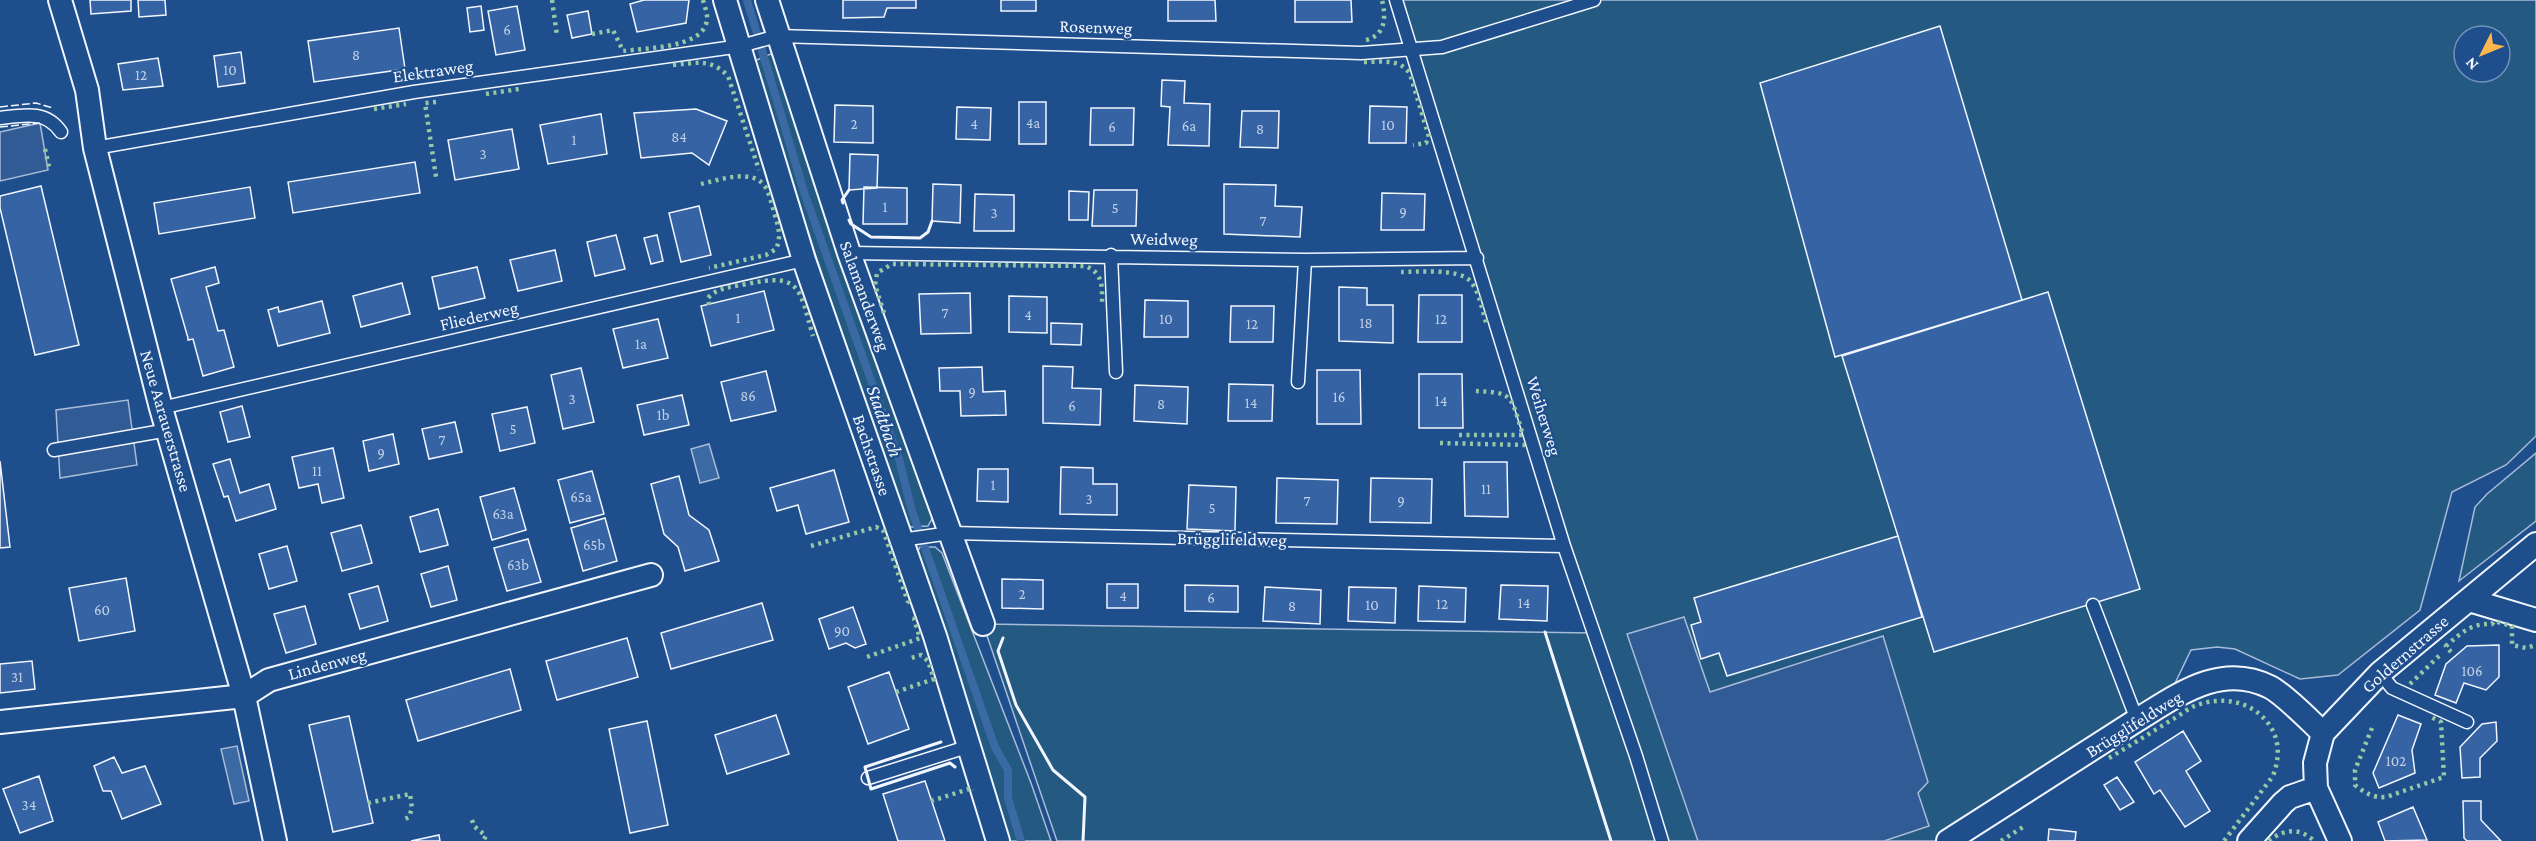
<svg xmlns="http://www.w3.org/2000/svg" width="2536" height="841" viewBox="0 0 2536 841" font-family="'Crimson Pro',serif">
<rect width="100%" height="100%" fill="#1f4e8c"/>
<path fill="#245a82" stroke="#a8bbd7" stroke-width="1.5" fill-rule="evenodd" d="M1396,0h1140v436l-30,29 -54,27 -32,118 -82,65 -38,4 -65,-30 -18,-2 -26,3 -25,52 -218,139h-891l-74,-217 611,9zM2464,36h36v36h-36z
M773,53l160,464 -5,9 -17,1 -7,-3 -152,-462z
M2536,453v68l-77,60 16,-74 12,-13z
M920,547h15l7,6 89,230 20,58h-42l-94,-285z"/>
<path fill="#305b95" stroke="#a8bbd7" stroke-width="1.5" d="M40,123l8,47 -48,11v-49z
M128,400l9,65 -77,13 -4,-68z
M1684,617l26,75 173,-56 45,146 -10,11 11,33 -45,15h-186l-71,-207z"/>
<path fill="#3b69a3" stroke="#a8bbd7" stroke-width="1.5" d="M709,444l10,34 -19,5 -9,-34z
M237,746l12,55 -15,3 -13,-55z"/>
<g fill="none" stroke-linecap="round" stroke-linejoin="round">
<path stroke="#3b69a3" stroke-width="8" d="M747,0l57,192 95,267 13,52 83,236 13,23v28l13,43"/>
</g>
<path fill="#3563a3" stroke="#f2f6ff" stroke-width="1.5" d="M90,0h41v11l-40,3z
M138,0h27l1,15 -27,2z
M689,0l-3,23 -49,9 -7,-28 14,-4z
M843,0h73v8h-29l-3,9 -41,1z
M1001,0h35v11h-35z
M1168,0h47l1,21h-48z
M1295,0h56l1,22h-57z
M481,6l3,24 -14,2 -3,-24z
M517,6l8,44 -29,5 -8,-44z
M588,11l4,23 -20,4 -5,-23z
M1940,26l82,274 -187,57 -75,-274z
M399,28l6,41 -91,13 -6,-41z
M241,52l4,31 -27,4 -4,-31z
M158,58l5,28 -40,4 -5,-26z
M1162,80l23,1 -1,22 26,1 -1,42 -41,-1 2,-38 -9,-1z
M1019,102h27v42h-27z
M835,105l38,1v37l-39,-1z
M1370,106l37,1 -1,36h-37z
M957,107l34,1 -1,32 -34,-1z
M1091,108h43l-1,37h-43z
M696,109l31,12 -18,44 -17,-12 -51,5 -7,-45z
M1242,111h37l-1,37 -38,-1z
M601,114l6,40 -59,10 -8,-39z
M512,129l7,40 -64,11 -7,-40z
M850,154l28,1 -1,33 -28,2z
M415,162l5,31 -127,20 -5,-31z
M933,184l28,1 -1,38 -28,-2z
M1224,184l52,1 -1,21 27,1 -2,30 -76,-3z
M41,186l38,159 -44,10 -35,-147v-12z
M250,187l5,31 -96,16 -5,-31z
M864,187l43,1v36h-44z
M1094,190h43l-1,36h-44z
M1069,191l20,1 -1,28h-19z
M1382,193l43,1 -1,36h-43z
M975,194l39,1v36h-40z
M699,206l12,49 -30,7 -12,-49z
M616,235l9,34 -30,7 -8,-34z
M657,235l6,26 -12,3 -7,-26z
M555,250l7,31 -44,10 -8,-31z
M215,267l4,16 -13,4 12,44 6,-1 10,37 -31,9 -10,-37 -5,1v-2l-17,-59z
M477,267l8,31 -46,11 -7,-32z
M402,283l8,31 -49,13 -8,-31z
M1339,287l28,1v17h26v38l-54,-2z
M764,291l10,39 -63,16 -10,-40z
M2048,292l92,297 -206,63 -92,-296z
M970,293l1,40 -50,1 -2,-40z
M1419,295h43v47h-44z
M1009,296l38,1v36l-38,-1z
M1145,300l43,1v36h-44z
M322,301l8,32 -52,13 -10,-36 10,-3 1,5z
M1231,306h43l-1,36h-43z
M658,319l10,39 -45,10 -10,-39z
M1051,323l31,1 -1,21 -30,-1z
M1043,366l30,1 -1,21 29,1 -1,36 -57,-2z
M982,367l1,25 22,-1 1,24 -45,1 -1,-25h-20l-1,-23z
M581,368l13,54 -31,7 -12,-54z
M1317,370h43l1,54h-44z
M766,371l10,40 -45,10 -10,-39z
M1419,374h43l1,54h-44z
M1229,384l44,1 -1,36h-44z
M1135,385l53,2 -1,37 -53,-3z
M682,395l7,30 -45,10 -7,-30z
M242,406l8,31 -22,5 -8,-30z
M527,407l8,36 -35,8 -8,-37z
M455,422l7,30 -33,7 -7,-30z
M393,434l6,30 -30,7 -6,-30z
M333,448l11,50 -22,5 -4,-19 -19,4 -7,-31z
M230,459l10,34 29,-9 7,25 -40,12 -8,-25 -4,1 -11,-33z
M0,461l10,86 -10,1z
M1464,462h43l1,55 -43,-1z
M1061,467l32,1v16h24v31l-57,-1z
M978,469h30v33l-31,-1z
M834,470l15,52 -43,12 -8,-29 -21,6 -7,-23z
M592,471l12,43 -34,9 -12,-43z
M679,476l10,39 20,15 10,31 -34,10 -7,-24 -14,-13 -13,-50z
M1277,478l61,2 -1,44 -61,-1z
M1371,478l61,1 -1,44 -61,-1z
M1189,485l47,2 -1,44 -48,-2z
M514,488l12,42 -34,10 -12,-43z
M438,509l10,36 -28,7 -10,-35z
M605,518l12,43 -34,10 -12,-43z
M361,525l11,38 -30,8 -11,-38z
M1898,536l24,81 -195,59 -8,-23 -18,6 -10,-34 10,-3 -7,-24z
M528,539l13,43 -34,9 -13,-43z
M287,546l10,35 -28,8 -10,-35z
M448,566l9,34 -26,7 -10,-33z
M126,578l9,53 -56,10 -10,-53z
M1002,579l41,1v29l-41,-1z
M1107,584h31v24h-31z
M1185,585l53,1v26l-53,-1z
M1501,585l47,1 -1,35 -48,-2z
M378,586l10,35 -28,8 -11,-35z
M1419,586l47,2 -1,34 -47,-1z
M1265,587l56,3 -1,34 -57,-3z
M1349,587l47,1 -1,35 -47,-2z
M762,603l11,37 -102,29 -10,-36z
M305,606l11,38 -30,9 -12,-39z
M853,607l13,37 -11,4 -9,-5 -17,6 -10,-30z
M627,638l11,39 -81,23 -11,-39z
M2499,645v32l-13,13 -22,-7 -8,20 -21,-8 11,-31 21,-18z
M32,661l3,28 -35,4v-29z
M510,669l11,41 -103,31 -12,-41z
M889,672l20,57 -41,15 -20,-57z
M776,715l13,39 -62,20 -12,-39z
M2398,715l23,9 -9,26 3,23 -36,15 -6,-15z
M349,716l24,107 -40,9 -24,-107z
M647,721l21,104 -38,8 -21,-104z
M2496,722l1,19 -17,17v19l-18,1 -2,-31 22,-23z
M2183,731l18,30 -15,10 24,40 -25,16 -25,-37 -6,4 -19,-32z
M114,757l8,16 23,-7 16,38 -39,15 -11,-28h-8l-9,-25z
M39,776l14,45 -33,12 -17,-44z
M2117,777l17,25 -14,8 -16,-25z
M925,781l20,60h-47l-15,-47z
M2463,801h18v19l20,21h-34l-3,-3z
M2413,807l14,33 -42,1 -7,-19z
M2049,829l27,3 -1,9h-27z
M439,835l1,6h-29z"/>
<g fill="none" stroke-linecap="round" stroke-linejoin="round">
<g stroke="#f2f6ff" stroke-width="15">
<path id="service" d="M1396,0l168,546 72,210 26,85
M0,118c24,-3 46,-8 61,14
M95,148l319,-56 327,-46 36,-10 584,17 81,-6 152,-47
M849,253l456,7 172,-2
M1111,255l5,117
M1298,382l7,-122
M161,408l643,-148
M54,450l114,-20
M901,540l49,-7 614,13
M2093,605l44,115
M2380,673l12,15 75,34
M868,778l102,-32"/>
</g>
<g stroke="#f2f6ff" stroke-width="26">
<path id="minor" d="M60,0l27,90 8,58 66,260 83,288 31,145
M725,0l79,260 131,376 63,205
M767,0l82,253 134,371
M2469,600l67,20
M0,722l244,-26 25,-16 382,-105
M1948,841l189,-121c41,-25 84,-58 133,-33 15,8 39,33 53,46
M2249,841l34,-38 7,-6 26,-9
M2340,841l-24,-53 -1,-25 8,-30 57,-60 156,-129"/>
</g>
<use href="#service" stroke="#1f4e8c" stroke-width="12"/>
<use href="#minor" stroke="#1f4e8c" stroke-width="22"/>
<path stroke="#97c8a6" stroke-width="4.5" stroke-dasharray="3 4.5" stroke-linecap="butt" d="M552,0l5,36
M592,34l21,-4 10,21c22,-3 76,-3 83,-27 3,-8 -1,-16 -3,-24
M1366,40c20,-5 20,-23 16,-40
M1364,62c17,0 36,-4 46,12l19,63 -3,6 -13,2
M673,65c23,-2 38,-7 55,11l31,94
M486,94l33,-5
M436,102l-11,1 11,74
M374,109l32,-5
M45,149l5,22
M701,184c19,-4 55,-18 66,6 3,6 5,15 7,22 4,14 8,24 2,37l-10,6 -57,13
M1401,272c16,0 58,-4 69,9 10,11 12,30 17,44
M709,305l-1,-7c10,-11 24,-11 39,-14 55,-12 52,5 66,52
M884,313l-9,-28 2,-12 15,-9 194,2c18,8 16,22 16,39
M1459,435h64c-13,-40 -8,-43 -51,-44
M1440,443l85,2
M811,546l65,-19 7,3 25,72 -3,4
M2451,652l-5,-6c15,-13 25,-23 46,-22l2,-3 18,5v19l14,3 10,-3
M867,657l53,-19 -6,-19 -5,-1
M2410,684l31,-30
M896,692l38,-13 -6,-18 -7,-6 -13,4
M2372,728l-17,42v15c10,8 18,13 31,12l58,-20 -3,-55 -12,-6
M2109,758c22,-13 43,-26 64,-39 8,-4 15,-11 24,-14 26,-9 54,-4 71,18 12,16 12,34 5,53l-49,65
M931,801l41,-13 1,2
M368,803l42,-9 2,14 -3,9 -6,3
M472,820l2,6 12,10 -3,5
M2001,841l22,-14
M2269,841c14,-12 31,-14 45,0"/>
<path stroke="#f2f6ff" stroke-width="1.5" stroke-dasharray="8 3" stroke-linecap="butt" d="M0,107l36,-4 17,5
M0,127l40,-4"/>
<path stroke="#f2f6ff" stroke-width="3" d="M843,203l-1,-3 7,-10
M849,220l2,4 20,13 49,1 8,-6 4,-11
M1545,632l66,209
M1003,638l-5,13 18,54 37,65 32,27 -2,44
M941,742l-76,25 6,22 79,-26 5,4"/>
</g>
<g text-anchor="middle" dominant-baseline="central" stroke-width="4.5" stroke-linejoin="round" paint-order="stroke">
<g font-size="15" fill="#c3d1e8">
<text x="507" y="30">6</text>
<text x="356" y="55">8</text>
<text x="230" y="70">10</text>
<text x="141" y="75">12</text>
<text x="1033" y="123">4a</text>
<text x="854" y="124">2</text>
<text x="974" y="124">4</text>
<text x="1388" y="125">10</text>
<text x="1189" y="126">6a</text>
<text x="1112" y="127">6</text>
<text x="1260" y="129">8</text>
<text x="679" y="137">84</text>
<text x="574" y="140">1</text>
<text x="483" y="154">3</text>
<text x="885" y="207">1</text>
<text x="1115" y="208">5</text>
<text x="1403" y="212">9</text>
<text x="994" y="213">3</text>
<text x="1263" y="221">7</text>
<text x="945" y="313">7</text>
<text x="1028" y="315">4</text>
<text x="738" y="318">1</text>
<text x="1166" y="319">10</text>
<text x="1441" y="319">12</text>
<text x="1366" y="323">18</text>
<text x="1252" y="324">12</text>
<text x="641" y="344">1a</text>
<text x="972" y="392">9</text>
<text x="748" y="396">86</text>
<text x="1339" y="397">16</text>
<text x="572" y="399">3</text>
<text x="1441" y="401">14</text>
<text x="1251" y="403">14</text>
<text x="1161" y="404">8</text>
<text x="1072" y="406">6</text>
<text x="663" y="415">1b</text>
<text x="513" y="429">5</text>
<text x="442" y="440">7</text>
<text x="381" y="453">9</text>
<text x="317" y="471">11</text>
<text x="993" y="485">1</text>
<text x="1486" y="489">11</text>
<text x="581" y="497">65a</text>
<text x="1089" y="499">3</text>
<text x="1307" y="501">7</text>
<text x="1401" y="501">9</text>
<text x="1212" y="508">5</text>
<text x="503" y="514">63a</text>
<text x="594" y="545">65b</text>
<text x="518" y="565">63b</text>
<text x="1022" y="594">2</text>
<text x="1123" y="596">4</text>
<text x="1211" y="598">6</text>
<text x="1524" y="603">14</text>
<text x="1442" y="604">12</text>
<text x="1372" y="605">10</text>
<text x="1292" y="606">8</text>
<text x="102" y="610">60</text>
<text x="842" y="631">90</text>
<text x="2472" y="671">106</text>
<text x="17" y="677">31</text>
<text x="2396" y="761">102</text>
<text x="29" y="805">34</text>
</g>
<g font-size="18" fill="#f2f6ff" stroke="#1f4e8c">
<text transform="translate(1096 27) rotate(2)">Rosenweg</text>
<text transform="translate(433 71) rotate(-8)">Elektraweg</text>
<text transform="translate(1164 239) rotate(1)">Weidweg</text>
<text transform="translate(865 296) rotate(70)">Salamanderweg</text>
<text transform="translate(479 316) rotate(-13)">Fliederweg</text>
<text transform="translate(1544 416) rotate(73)">Weiherweg</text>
<text transform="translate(166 421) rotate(74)">Neue Aarauerstrasse</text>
<text transform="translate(872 455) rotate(71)">Bachstrasse</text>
<text transform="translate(1232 539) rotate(1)">Brügglifeldweg</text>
<text transform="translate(2405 654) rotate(-41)">Goldernstrasse</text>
<text transform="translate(327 664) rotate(-15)">Lindenweg</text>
<text transform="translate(2134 724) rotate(-32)">Brügglifeldweg</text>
</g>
<g font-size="20" font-style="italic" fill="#f2f6ff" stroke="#1f4e8c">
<text transform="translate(885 421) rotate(71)">Stadtbach</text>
</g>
</g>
<g transform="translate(2482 54) rotate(227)"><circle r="28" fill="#1f4e8c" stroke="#7391ba" stroke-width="1.5"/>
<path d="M0-4.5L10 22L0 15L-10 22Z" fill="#ffb74d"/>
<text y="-9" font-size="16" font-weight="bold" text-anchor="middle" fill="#f2f6ff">N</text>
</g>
</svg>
